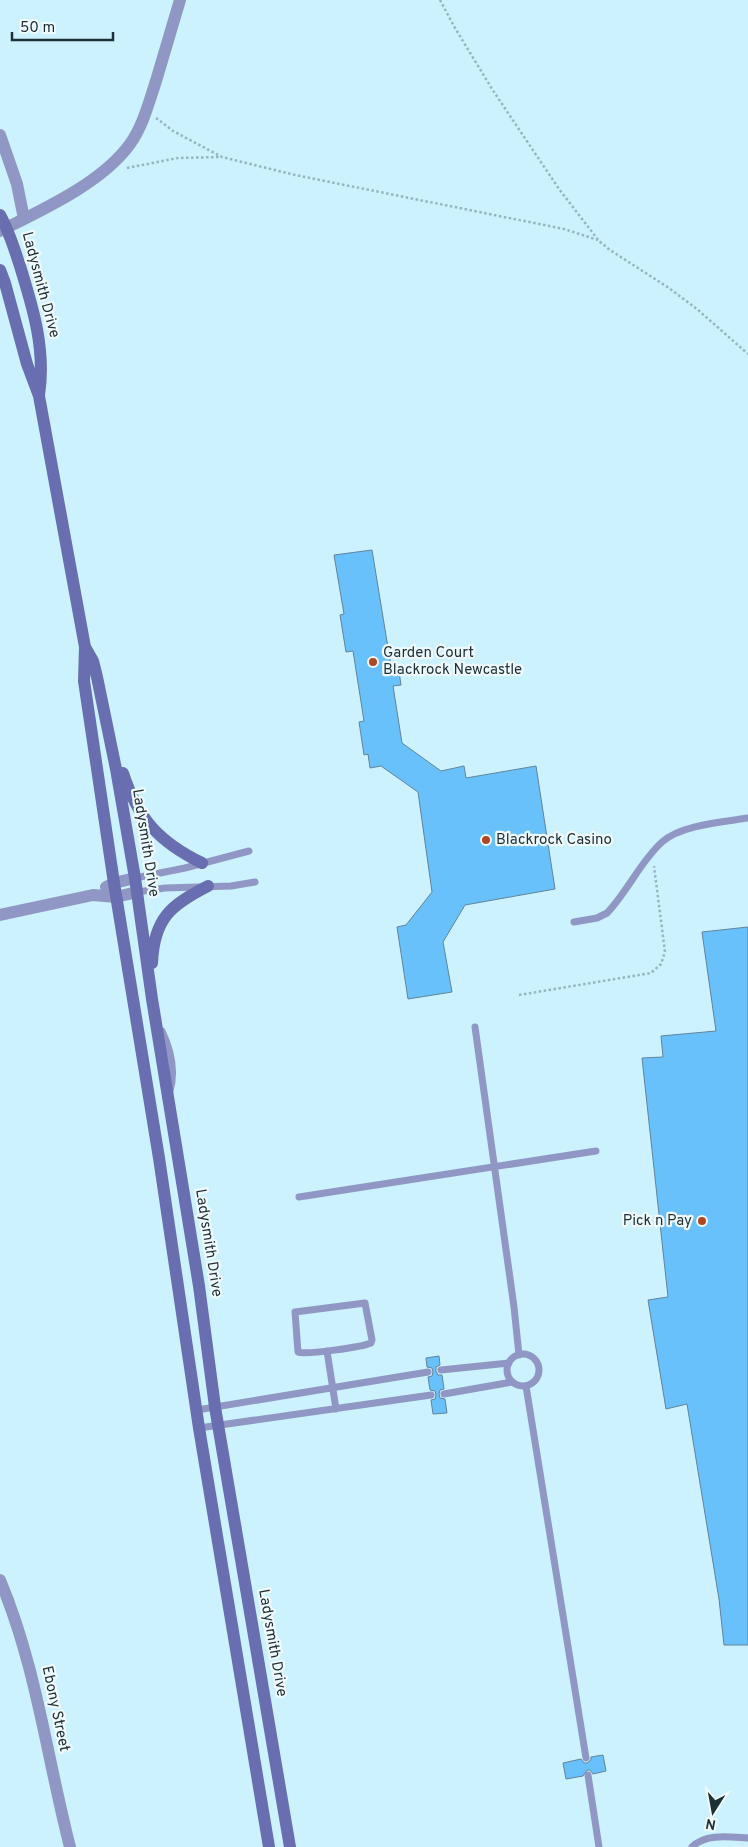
<svg xmlns="http://www.w3.org/2000/svg" width="748" height="1847" viewBox="0 0 748 1847" font-family="Overpass,sans-serif">
<rect width="100%" height="100%" fill="#cbf2fe"/>
<path fill="#68c1fa" stroke="#61849c" d="M372,550l20,122 7,-1 2,14 -8,1 9,57 39,28 23,-5 2,12 70,-12 19,123 -90,16 -22,37 9,50 -44,7 -11,-72 9,-2 26,-33 -14,-100 -37,-26 -11,2 -2,-14 -4,1 -5,-33 5,-1 -11,-70 -7,1 -6,-37 4,-1 -10,-59z
M748,927v718h-24l-5,-46 -32,-195 -21,5 -18,-109 20,-3 -26,-239 21,-1 -2,-21 55,-5 -14,-99z
M439,1356l1,9 -4,2v4l2,4h4l2,14 -4,1 -1,4 1,4 5,1 2,14 -14,1 -2,-14 4,-1 1,-4 -1,-4 -5,-1 -2,-13 4,-1 1,-4 -1,-4 -5,-1 -1,-9z
M603,1755l3,16 -13,3 -3,-4h-3l-4,6 -17,3 -3,-16 18,-4 3,4h3l4,-3v-3z"/>
<g fill="none" stroke-linecap="round" stroke-linejoin="round">
<path stroke="#95b6c0" stroke-width="2.5" stroke-dasharray="2.5 2.5" stroke-linecap="butt" d="M440,0l15,28 37,61 67,100 40,52 11,9 59,38 28,21 51,45
M156,118l17,13 49,26 73,18 269,54 34,11
M127,168l51,-10 43,-1
M519,995l132,-22 10,-9 4,-12 -11,-86"/>
<path stroke="#9197c4" stroke-width="7" d="M135,878l50,-10 64,-17
M137,892l28,-4 66,-2 24,-4
M574,922l23,-4 10,-5c21,-22 33,-51 55,-71 19,-17 61,-20 86,-24
M475,1027l39,280 5,48
M162,1031c9,19 14,39 8,60
M299,1197l297,-46
M365,1303l7,37 -1,3c-9,4 -65,12 -73,9l-3,-40z
M327,1351l9,58
M507 1370a16 16 0 1 1 32 0a16 16 0 1 1-32 0Z
M441,1370l68,-7
M526,1386l60,372
M444,1394l68,-12
M197,1410l231,-38
M199,1428l232,-33
M588,1775l11,72
M692,1847c14,-14 38,-10 56,-9"/>
<path stroke="#9197c4" stroke-width="12" d="M0,135l17,49 7,35
M0,231c42,-21 102,-48 130,-87 13,-18 19,-42 26,-63 8,-27 16,-54 24,-81
M106,887l8,-4 21,-5
M0,915l93,-20 23,2 21,-5
M0,1580c36,85 47,178 70,267"/>
<path stroke="#686eaf" stroke-width="12" d="M0,215c9,16 14,33 20,51 13,42 26,84 19,129
M0,270l5,13 22,81 12,32 46,251 -1,34 30,202 45,275 40,270 70,419
M85,647l8,14 4,16 19,92 19,109 17,121 47,287 16,121 75,440
M123,773c15,46 36,69 79,90
M152,963c2,-45 19,-58 56,-77"/>
</g>
<g fill="#ae4722" stroke="#f0fafd" stroke-width="2">
<circle cx="373" cy="662" r="5"/>
<circle cx="486" cy="840" r="5"/>
<circle cx="702" cy="1221" r="5"/>
</g>
<g text-anchor="middle" dominant-baseline="central" stroke-width="4.5" stroke-linejoin="round" paint-order="stroke">
<g font-size="15" fill="#1d3036" stroke="#f0fafd">
<text transform="translate(40 285) rotate(75)">Ladysmith Drive</text>
<text transform="translate(145 843) rotate(81)">Ladysmith Drive</text>
<text transform="translate(208 1243) rotate(81)">Ladysmith Drive</text>
<text transform="translate(272 1643) rotate(80)">Ladysmith Drive</text>
<text transform="translate(55 1709) rotate(78)">Ebony Street</text>
</g>
<g font-size="15" fill="#1d3036" stroke="#f0fafd" text-anchor="start">
<text x="383" y="653">Garden Court<tspan x="383" dy="17">Blackrock Newcastle</tspan></text>
<text x="496" y="840">Blackrock Casino</text>
<text x="692" y="1221" text-anchor="end">Pick n Pay</text>
</g>
</g>
<g transform="translate(713 1812) rotate(191)" stroke="#f0fafd" stroke-width="4" paint-order="stroke">
<path d="M0-4L9 19L0 12L-9 19Z" fill="#1d3036"/>
<text y="-8" font-size="14" font-weight="bold" text-anchor="middle" fill="#1d3036">N</text>
</g>
<path d="M12 32v8h101v-8" fill="none" stroke="#1d3036" stroke-width="2.5"/>
<text x="20" y="32" font-size="15" fill="#1d3036" stroke="#f0fafd" stroke-width="4" paint-order="stroke">50 m</text>
</svg>
